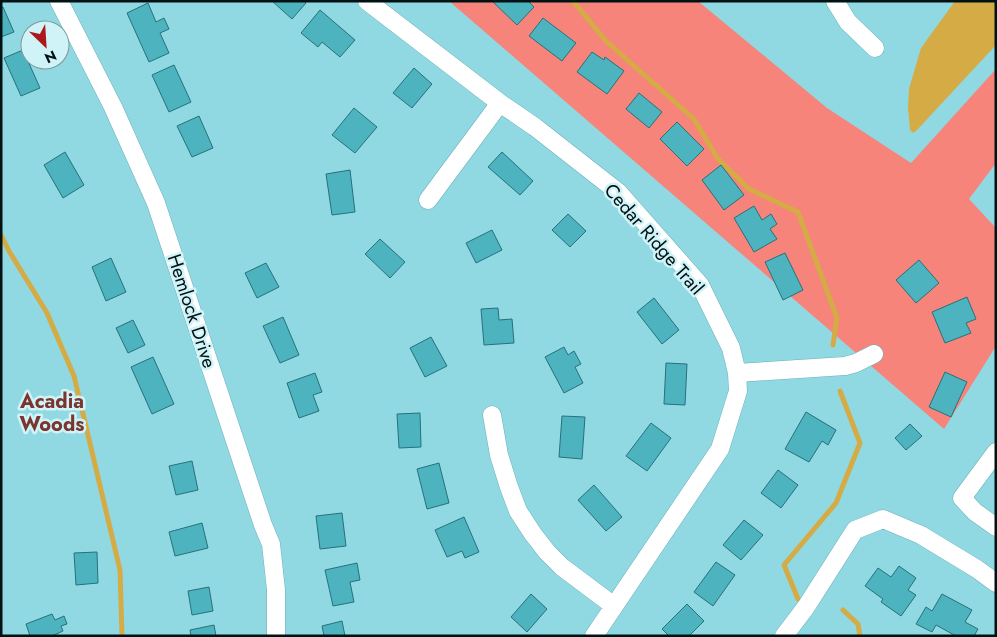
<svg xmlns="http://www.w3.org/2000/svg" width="997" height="637" viewBox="0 0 997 637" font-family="Jost,sans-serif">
<rect width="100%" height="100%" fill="#91d9e2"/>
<path fill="#f6847a" d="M449,1h249l129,107 84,55 85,-94v94l-27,36 27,29v118l-52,83z"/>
<path fill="#d5ab45" d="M955,1h41v44l-79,85 -4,3 -3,-3 -2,-22 1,-19 12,-41z"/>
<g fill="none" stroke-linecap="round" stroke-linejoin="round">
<path stroke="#d5ab45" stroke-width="5" d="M573,1l33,40 88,78 24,40 31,30 49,23 39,106 -4,27
M1,235l8,16 38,62 27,63 46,194 2,66
M798,599l-14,-34 52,-62 24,-60 -20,-52
M843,610l15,14 2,12"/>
</g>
<path fill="#4cb3bf" stroke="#27717a" d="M272,1h32l2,2 -14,16z
M492,1h36l6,6 -17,18z
M148,3l8,19 8,-4 5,11 -9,4 9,20 -20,9 -22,-49z
M3,7l11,25 -13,5v-29z
M320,10l35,30 -15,17 -18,-15 -4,5 -17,-14z
M543,18l33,25 -14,18 -33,-25z
M23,50l17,38 -19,8 -17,-38z
M592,52l12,8 1,-3 19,14 -17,23 -30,-22z
M174,65l17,37 -22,10 -17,-37z
M414,68l18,16 -20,24 -19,-15z
M639,93l23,19 -13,16 -23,-19z
M354,108l23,19 -22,26 -23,-18z
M199,116l14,32 -21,9 -15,-31z
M677,122l27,27 -17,17 -27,-27z
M65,152l19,33 -21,13 -19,-33z
M502,152l31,29 -13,14 -32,-28z
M721,165l23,30 -20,15 -22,-30z
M350,170l5,42 -23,3 -6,-41z
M754,206l8,14 9,-6 6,10 -7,5 7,10 -23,13 -20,-34z
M568,214l18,17 -16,16 -18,-17z
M492,230l10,20 -26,13 -10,-20z
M380,239l25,23 -15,16 -25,-24z
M785,253l18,37 -20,10 -18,-38z
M111,258l15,34 -20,9 -14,-34z
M919,260l20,23 -23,20 -20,-23z
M266,263l13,24 -22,11 -12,-25z
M967,297l9,22 -10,4 5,10 -26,10 -13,-31z
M654,298l25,32 -17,14 -25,-32z
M498,308l1,12 13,-1 2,24 -30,2 -3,-36z
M283,317l16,38 -19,8 -17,-37z
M133,320l12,25 -17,8 -12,-25z
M431,337l16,29 -22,11 -15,-29z
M564,347l4,8 6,-4 7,13 -6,3 8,16 -19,10 -19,-36z
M153,357l21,47 -22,10 -21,-47z
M666,363l21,1 -2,41 -21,-1z
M945,372l22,10 -16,35 -22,-10z
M315,373l7,19 -9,3 6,16 -20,7 -12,-35z
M806,412l30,18 -8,15 -6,-4 -13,21 -24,-13z
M420,413l1,34 -22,1 -2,-34z
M562,416l23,1 -3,42 -23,-2z
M651,423l20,15 -24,33 -21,-15z
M910,424l12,12 -16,14 -11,-12z
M192,461l6,29 -22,5 -7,-29z
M439,463l10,40 -22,6 -10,-40z
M778,470l20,15 -17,23 -20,-15z
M594,485l28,32 -16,14 -28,-31z
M342,513l4,33 -26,3 -4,-33z
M464,517l15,35 -14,6 -3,-7 -15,6 -12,-27z
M744,520l19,15 -22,25 -18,-15z
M202,523l6,25 -33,8 -6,-24z
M97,552l1,31 -22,2 -2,-32z
M716,562l19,13 -22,31 -19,-14z
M357,563l3,17 -10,2 4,20 -21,4 -8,-36z
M899,566l17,12 -8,12 8,5 -15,21 -20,-14 2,-3 -18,-13 13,-18 13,9z
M209,587l4,24 -21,4 -4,-24z
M531,594l16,15 -20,23 -16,-15z
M942,594l30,16 -7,12 13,7 -4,7h-18l-20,-11 -4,7 -16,-8 10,-17 6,4z
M687,604l17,17 -15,15h-20l-7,-7z
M52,614l3,6 9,-4 3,8 -6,2 2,5 -11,5h-22l-4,-12z
M342,621l3,15h-21l-2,-10z
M214,625l2,11h-25l-1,-6z"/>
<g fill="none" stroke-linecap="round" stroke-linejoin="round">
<g stroke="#6ab1ba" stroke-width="19">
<path id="minor" d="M59,1l54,106 43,96 107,322 8,19 5,46v46
M367,1l133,102 35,24 83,65 82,93 31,63 6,25 1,18 -18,58 -126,187
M835,1l13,21 27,26
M428,200l72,-97
M737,373l108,-7 11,-3 18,-9
M492,415l7,40 10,32 9,24 15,23 14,18 15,15 52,39
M996,452l-34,46 13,14 21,15
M784,636l22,-29 49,-77 28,-11 38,16 56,34 19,14"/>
</g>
<use href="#minor" stroke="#fff" stroke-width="18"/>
</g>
<g text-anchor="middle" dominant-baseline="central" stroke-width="5" stroke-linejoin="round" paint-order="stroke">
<g font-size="19" fill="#001214" stroke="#d0f3f7">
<text transform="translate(654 239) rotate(49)">Cedar Ridge Trail</text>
<text transform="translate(192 311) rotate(72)">Hemlock Drive</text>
</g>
<g font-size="20" font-weight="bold" fill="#7b352f" stroke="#d0f3f7">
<text x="52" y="401">Acadia<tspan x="52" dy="23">Woods</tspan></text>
</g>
</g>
<rect width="997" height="637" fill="none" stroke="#001214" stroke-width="5"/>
<g transform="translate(45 45) rotate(155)"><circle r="24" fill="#d0f3f7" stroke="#7d999c"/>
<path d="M0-4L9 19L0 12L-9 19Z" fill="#ac191d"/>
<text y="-8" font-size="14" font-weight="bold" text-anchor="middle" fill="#001214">N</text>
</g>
</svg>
